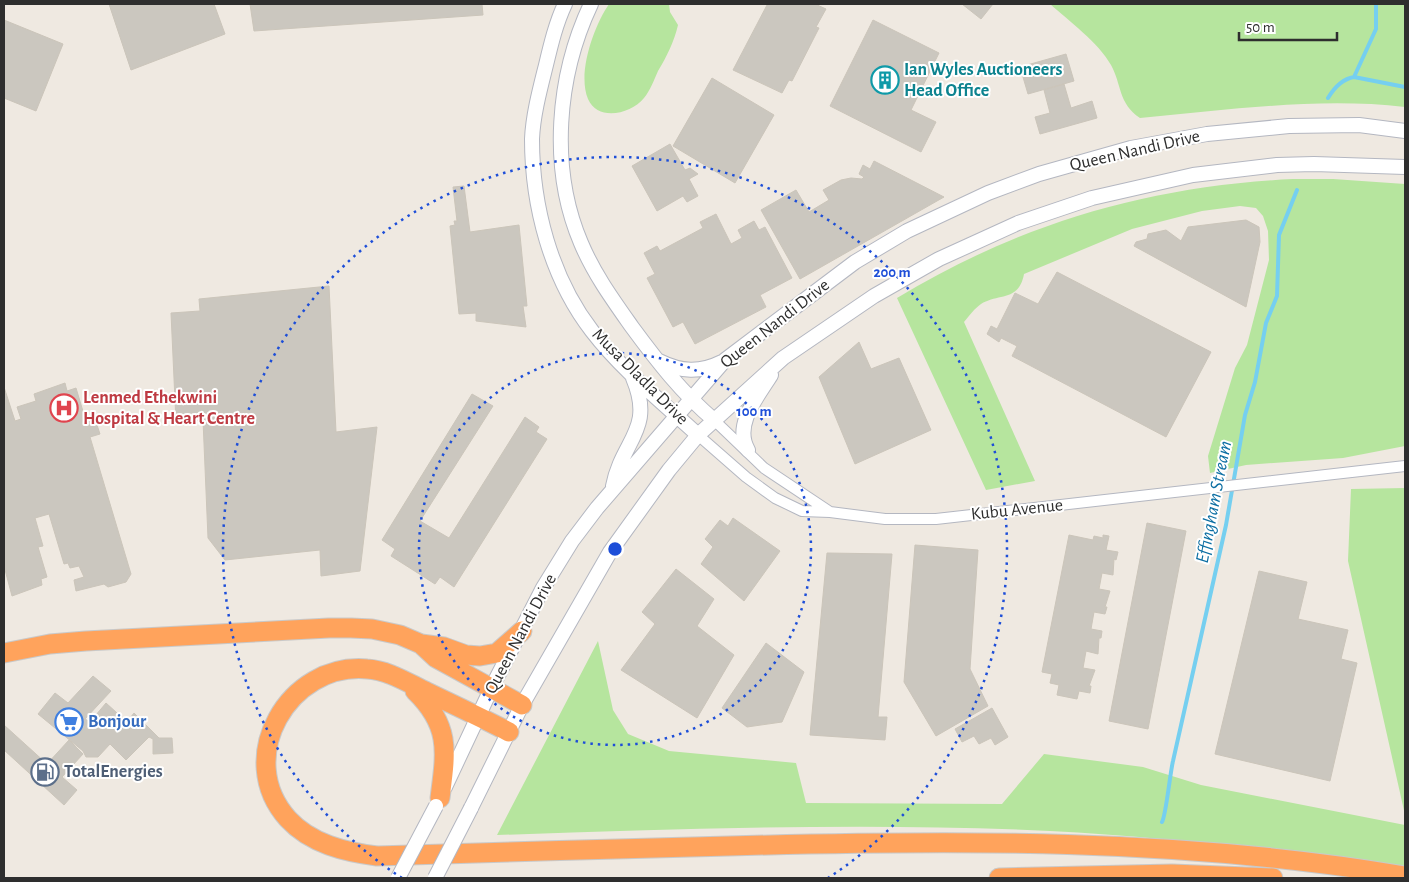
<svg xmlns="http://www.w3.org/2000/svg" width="1409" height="882" viewBox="0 0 1409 882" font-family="'Alegreya Sans',sans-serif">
<rect width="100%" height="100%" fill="#efe9e1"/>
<path fill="#b6e59e" d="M609,4h60l1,8 8,13c-4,17 -11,31 -20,46 -4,9 -8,20 -14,27 -13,16 -46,24 -56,1 -11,-26 6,-73 21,-95z
M1050,4h355v103c-87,-10 -178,3 -265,11 -22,-15 -18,-33 -29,-53 -12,-22 -42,-44 -61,-61z
M1293,179h40l72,5v262l-62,12 -97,7 -36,8 -2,-17 27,-88 12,-23 22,-85 -1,-29 -5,-15 -7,-8 -16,-2 -38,5 -70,18 -108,45c-5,28 -26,19 -43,30 -6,4 -12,12 -17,18l71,159 -49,9 -89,-192c124,-75 252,-112 396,-119z
M1405,488v327l-57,-254 3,-72z
M598,641l15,69 15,24 41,17 127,12 10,40 196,1 42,-50 99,13 58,18 204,40v44c-118,-17 -236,-32 -355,-38 -184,-9 -369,-2 -553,4z"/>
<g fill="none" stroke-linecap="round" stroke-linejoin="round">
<path stroke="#75cff0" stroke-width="4" d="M1354,77l22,-48v-25
M1328,98c6,-10 14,-19 26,-21l51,10
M1162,822c4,-6 8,-49 11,-61l53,-236 19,-110 10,-33 11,-59 11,-27 2,-61 18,-45"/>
</g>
<path fill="#cbc7bf" stroke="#cbc5ba" d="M109,4h105l11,30 -94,36z
M250,4h232l1,11 -229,16z
M770,4h45l11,5 -10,18 3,1 -27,53 -3,-1 -7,13 -49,-23 34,-65z
M962,4h31l-12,15z
M4,20l59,24 -27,67 -32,-13z
M873,20l66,33 -28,57 25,12 -15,30 -91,-46z
M1066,54l8,27 -46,13 -8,-27z
M712,78l62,37 -39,68 -62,-37z
M1064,84l7,24 21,-7 5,17 -57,16 -5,-17 15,-4 -6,-23z
M670,144l15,26 5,-2 8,6 -9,5 9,17 -11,6 -4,-6 -26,15 -25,-45z
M874,161l70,36 -144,82 -39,-69 35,-20 13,22 20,-12 -6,-10 18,-10 10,-2 11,1 2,-2 -5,-3 4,-9 7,4z
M464,186l6,46 49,-7 8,81h-4l3,21 -50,-6v-8l-17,1 -9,-88 5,-1 -1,-4h3l-4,-34z
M716,214l15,30 11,-6 -4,-8 16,-9 5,9 6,-3 27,51 -32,17 6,12 -71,37 -12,-22 -10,5 -26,-49 8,-4 -11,-21 13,-7 3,5 43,-23 -3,-6z
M1246,220l13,7 1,15 -14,65 -112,-61 2,-4 11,-3 1,-5 18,-4 15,11 7,-14z
M1057,272l154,80 -45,85 -154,-81 5,-10 -16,-8 -2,4 -12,-8 4,-8 6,3 18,-36 23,11z
M329,286l7,146 41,-5 -17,144 -39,5 -1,-26 -95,10 -17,-22 -5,-118 -27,2 -5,-109 29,-2 -1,-12z
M859,342l12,27 28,-11 32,72 -76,34 -36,-87z
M65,383l2,8 9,-3 9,30 9,-2 6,18 -10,3 41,137 -5,8 -18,5 -4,-3 -28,7 -2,-11 10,-3 -5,-11 -9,2 -2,-5 -4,1 -15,-50 -14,4 8,28 -5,1 9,30 -6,2 1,6 -30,11 -8,-30v-179l11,34 6,-2 -4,-12 19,-6 -2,-7z
M472,394l21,12 -73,115 29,17 76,-121 14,10 -3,5 11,7 -93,148 -14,-10 -5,7 -44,-28 4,-7 -13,-9z
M733,518l47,33 -36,50 -43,-37 12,-17 -8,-8 15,-19 8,6z
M1147,523l39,8 -38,198 -39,-8z
M1069,535l24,5 1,-4 9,2v-3l6,1 -3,14 12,2 -2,8 -2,-1 -1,16 -11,-2 -3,16 11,2 -5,16h2l-2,7 -11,-2 -3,17 11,2 -1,7h-2l-1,16 -12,-3 -3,17 12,2 -6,16h2l-1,7 -11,-2 -2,8 -20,-4 2,-10 -9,-2 2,-9 -10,-2z
M915,545l63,5 -8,119 18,37 -52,30 -32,-54z
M827,553l65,1 -14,163h9l-2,23 -75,-5z
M676,569l38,30 -17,27 37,29 -37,63 -76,-48 34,-46 -13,-12z
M1259,571l48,11 -9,37 50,11 -7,29 16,4 -27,118 -115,-27z
M766,643l38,29 -22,50 -35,5 -25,-19z
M93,676l18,15 -26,28 5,3 16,-19 21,19 7,-9 25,25h13l1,15 -20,1v-15l-4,-2 -23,23 -16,-16 -12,13h-12l-3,-6 -45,-37 17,-21 13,10z
M992,708l16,29 -13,8 -4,-7 -12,6 -5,-8 -12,6 -7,-13z
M4,725l43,39 22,-24 14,14 -21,23 15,13 -13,15 -60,-55z"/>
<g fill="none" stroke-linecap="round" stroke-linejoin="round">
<g stroke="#b4b7c1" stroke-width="12">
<path id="street" d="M714,420l50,48 66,44
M698,435l48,42 29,21 27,13 28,1 55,7h51l469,-53"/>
</g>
<g stroke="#b4b7c1" stroke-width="16">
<path id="secondary" d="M565,4c-9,19 -14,40 -19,61 -6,24 -13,50 -14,74 0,67 19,139 60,192 30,39 70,71 106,104
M591,4c-34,72 -42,164 -10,239 13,31 32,57 51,84 25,34 50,66 82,93
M659,361c22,11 41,12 63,1
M748,450c-15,-25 10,-54 23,-75
M613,486c9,-46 42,-56 20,-108
M445,787l47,-100 51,-99 29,-47 25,-33 128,-148 130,-98 52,-31 81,-38 51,-19 92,-26 76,-14 82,-8 70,-1 46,6
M471,808l51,-103 88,-153 59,-82 29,-35 85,-77 91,-62 65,-37 79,-36 74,-25 101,-23 84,-10 37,-1 91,3"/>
</g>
<g stroke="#c9c9c9" stroke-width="21">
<path id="highway" d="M421,644l15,14 86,47
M4,653l46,-9 36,-3 243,-13h22l21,1 28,6 21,9 23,3 22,8 14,1 17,-3 25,-22
M415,691c36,35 31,61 25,107
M509,732c-27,-14 -55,-27 -82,-40 -19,-9 -39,-22 -60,-23 -78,-7 -134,89 -79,150 23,25 57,33 89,37 117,-4 235,-7 352,-10 225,-6 453,-8 676,30
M999,878l173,-4 101,4"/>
</g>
<use href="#street" stroke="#fff" stroke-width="10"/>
<use href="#secondary" stroke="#fff" stroke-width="14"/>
<use href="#highway" stroke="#ffa35c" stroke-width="19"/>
<g stroke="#b4b7c1" stroke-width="16" stroke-linecap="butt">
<path id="secondary-bridge" d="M398,878l38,-72
M435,878l36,-70"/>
</g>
<use href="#secondary-bridge" stroke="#fff" stroke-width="14"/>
</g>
<g fill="none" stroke="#1d4ed8" stroke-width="2.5" stroke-dasharray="2.5 5">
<circle cx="615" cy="549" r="196"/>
<path d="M402 878A392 392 0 1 1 828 878"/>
</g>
<defs>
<g id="building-ring" transform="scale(1.4375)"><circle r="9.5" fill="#fff" stroke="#0f9aa8" stroke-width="1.5"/><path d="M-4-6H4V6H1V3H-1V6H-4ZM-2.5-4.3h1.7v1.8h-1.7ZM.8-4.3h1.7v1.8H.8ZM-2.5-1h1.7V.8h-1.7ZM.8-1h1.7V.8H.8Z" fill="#0f9aa8"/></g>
<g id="hospital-ring" transform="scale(1.4375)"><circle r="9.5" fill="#fff" stroke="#e0444e" stroke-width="1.5"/><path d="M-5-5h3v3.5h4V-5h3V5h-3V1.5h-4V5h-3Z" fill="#e0444e"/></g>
<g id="supermarket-ring" transform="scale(1.4375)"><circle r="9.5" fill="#fff" stroke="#3f7fe0" stroke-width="1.5"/><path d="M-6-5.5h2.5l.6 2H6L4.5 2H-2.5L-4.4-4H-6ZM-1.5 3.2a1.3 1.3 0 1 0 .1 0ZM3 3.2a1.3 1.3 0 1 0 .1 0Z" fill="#3f7fe0"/></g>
<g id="fuel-ring" transform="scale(1.4375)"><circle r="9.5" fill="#fff" stroke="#5c6f8a" stroke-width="1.5"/><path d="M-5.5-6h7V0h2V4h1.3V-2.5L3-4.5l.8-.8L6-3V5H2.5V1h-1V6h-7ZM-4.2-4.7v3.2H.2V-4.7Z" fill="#5c6f8a"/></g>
</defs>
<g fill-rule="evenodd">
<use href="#building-ring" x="885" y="80"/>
<use href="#hospital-ring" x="64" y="408"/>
<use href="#supermarket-ring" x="69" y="722"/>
<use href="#fuel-ring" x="45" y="772"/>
</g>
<g text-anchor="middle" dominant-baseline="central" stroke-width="4" stroke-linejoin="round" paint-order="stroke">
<g font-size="18" font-weight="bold" fill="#0d838f" stroke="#fff" text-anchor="start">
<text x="904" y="70">Ian Wyles Auctioneers<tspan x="904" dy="21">Head Office</tspan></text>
</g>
<g font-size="18" fill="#2e2e2e" stroke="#fff">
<text transform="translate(1135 151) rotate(-13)">Queen Nandi Drive</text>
<text transform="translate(775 324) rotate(-38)">Queen Nandi Drive</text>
<text transform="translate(640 377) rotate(45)">Musa Dladla Drive</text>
<text transform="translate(1017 510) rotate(-6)">Kubu Avenue</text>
<text transform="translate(521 634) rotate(-62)">Queen Nandi Drive</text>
</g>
<g font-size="18" font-weight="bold" fill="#be3a42" stroke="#fff" text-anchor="start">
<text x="83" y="398">Lenmed Ethekwini<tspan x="83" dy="21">Hospital &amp; Heart Centre</tspan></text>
</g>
<g font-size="18" font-weight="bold" fill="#366cbe" stroke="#fff" text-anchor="start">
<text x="88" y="722">Bonjour</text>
</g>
<g font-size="18" font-weight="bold" fill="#4e5e75" stroke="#fff" text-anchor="start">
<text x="64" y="772">TotalEnergies</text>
</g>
<g font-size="19" font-style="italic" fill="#0d6fa3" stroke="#fff">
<text transform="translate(1214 502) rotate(-79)">Effingham Stream</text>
</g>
</g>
<circle cx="615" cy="549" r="8" fill="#1d4ed8" stroke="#fff" stroke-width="2.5"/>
<g font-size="15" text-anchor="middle" font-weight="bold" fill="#1d4ed8" stroke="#fff" stroke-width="4" stroke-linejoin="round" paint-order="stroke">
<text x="892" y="277">200 m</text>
<text x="754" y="416">100 m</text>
</g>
<rect width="1409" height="882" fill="none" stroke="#2e2e2e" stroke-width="10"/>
<path d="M1239 32v8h98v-8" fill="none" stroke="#2e2e2e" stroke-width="2.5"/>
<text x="1246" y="32" font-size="15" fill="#2e2e2e" stroke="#ffffff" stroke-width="4" paint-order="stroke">50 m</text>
</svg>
